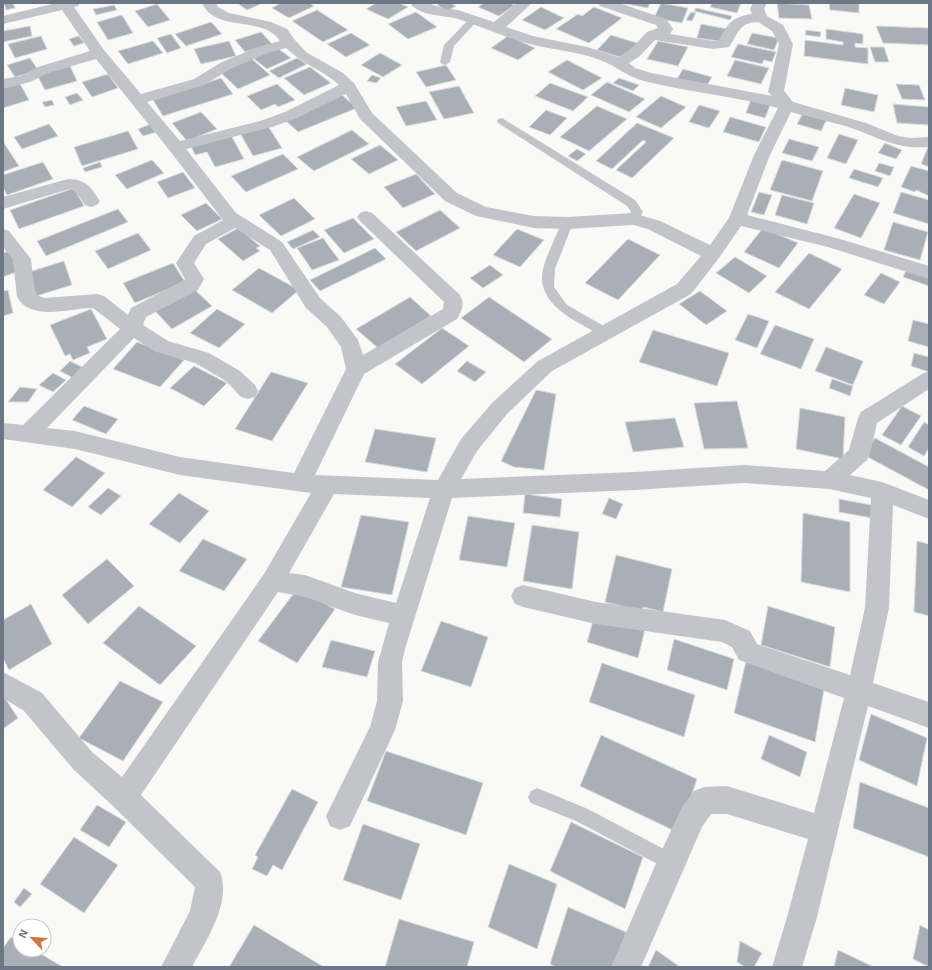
<svg xmlns="http://www.w3.org/2000/svg" width="932" height="970" viewBox="0 0 932 970" font-family="'Exo 2',sans-serif">
<rect width="100%" height="100%" fill="#f9faf8"/>
<path fill="#a9afb6" stroke="#dbdcda" d="M4,3h9l2,5 -9,2z
M237,3h26l-16,7z
M281,3h28l5,3 -25,12 -17,-10z
M376,3h23l9,4 -20,12 -22,-10z
M441,3h9l6,3 -9,5 -10,-6z
M484,3h25l6,2 -16,11 -21,-9z
M621,3h29l-2,5z
M661,3l27,5 -6,15 -28,-5z
M712,3h29l-4,10 -27,-6z
M777,3l32,2 3,14 -33,-1z
M829,3h30v10l-29,-3z
M157,4l13,16 -22,7 -13,-16z
M114,5l3,5 -21,5 -3,-6z
M541,7l23,11 -19,12 -23,-10z
M594,7l28,11 -33,25 -33,-14 22,-15 4,2z
M696,8l36,8 -2,4 -36,-9z
M317,10l31,20 -25,12 -31,-21z
M416,12l21,15 -29,12 -20,-15z
M691,12l5,1 -4,8 -6,-1z
M122,15l11,18 -25,7 -11,-18z
M211,22l11,12 -36,12 -11,-12z
M701,24l27,5 -4,13 -27,-4z
M30,26l2,10 -29,6v-11z
M876,26l53,2v17l-46,-2z
M826,29l37,5v10l-8,-1v4l13,1v16l-64,-8 1,-16 38,5v-3l-17,-3z
M806,30l15,2 -1,5 -15,-2z
M261,32l11,12 -27,8 -10,-12z
M351,33l19,12 -24,12 -19,-13z
M752,33l27,5 -5,12 -27,-6z
M171,34l10,14 -14,5 -10,-15z
M611,35l26,8 -14,15 -26,-8z
M41,36l6,13 -32,9 -7,-14z
M79,36l5,7 -10,3 -5,-7z
M508,36l27,12 -17,12 -27,-12z
M153,41l10,12 -35,11 -10,-13z
M229,41l7,15 -35,8 -7,-15z
M658,41l30,6 -10,19 -31,-7z
M738,44l38,8 -4,10 -8,-2 -2,4 -31,-7z
M276,47l15,11 -24,11 -14,-11z
M870,47h14l5,15h-14z
M380,53l22,12 -19,12 -22,-12z
M30,58l8,12 -23,7 -8,-12z
M297,58l10,6 -28,14 -10,-7z
M252,59l18,16 -32,14 -18,-17z
M567,60l35,18 -19,12 -35,-18z
M735,60l34,8 -8,16 -34,-8z
M446,65l10,15 -30,7 -10,-15z
M70,66l7,15 -32,9 -8,-15z
M310,67l21,16 -27,12 -20,-17z
M683,69l29,8 -6,10 -29,-8z
M108,74l10,14 -26,9 -10,-15z
M372,75l9,3 -5,5 -9,-2z
M221,78l12,16 -70,22 -10,-16z
M619,78l20,7 -6,6 -20,-8z
M19,82l10,18 -26,8v-23z
M607,82l38,17 -16,13 -38,-17z
M550,83l38,14 -15,14 -38,-15z
M277,84l18,16 -17,7 -3,-3 -14,6 -14,-14z
M896,84l23,1 6,15 -23,-1z
M459,86l15,27 -30,6 -15,-27z
M845,88l33,7 -4,17 -33,-7z
M77,93l6,7 -13,5 -5,-8z
M342,95l15,13 -59,24 -14,-13z
M661,96l25,11 -25,21 -25,-11z
M751,99l20,4 -6,15 -19,-5z
M52,100l2,5 -9,2 -3,-5z
M426,101l11,19 -31,6 -10,-19z
M893,104l36,3v18l-32,-2z
M699,105l21,6 -11,17 -20,-6z
M597,106l30,13 -38,32 -29,-14z
M546,110l21,8 -17,17 -21,-8z
M201,112l16,17 -30,12 -15,-18z
M803,113l24,6 -6,12 -24,-7z
M730,117l36,10 -7,15 -36,-10z
M637,123l37,15 -42,40 -16,-8 30,-28 -3,-2 -31,29 -16,-8z
M49,124l9,12 -36,13 -8,-12z
M151,124l6,8 -14,4 -5,-7z
M268,126l14,22 -29,8 -13,-23z
M352,130l17,14 -55,27 -17,-14z
M128,131l10,18 -56,17 -8,-19z
M839,134l19,6 -12,24 -19,-6z
M231,135l13,24 -29,8 -8,-15 -12,3 -4,-9z
M789,139l30,8 -7,14 -30,-8z
M3,143h1l15,23 -16,6z
M885,143l17,7 -6,9 -18,-6z
M380,145l18,15 -29,14 -18,-15z
M928,147h1v20l-8,-3z
M577,149l9,5 -9,7 -9,-5z
M283,154l15,15 -52,23 -15,-16z
M152,160l12,13 -37,16 -12,-14z
M782,160l41,11 -11,30 -42,-11z
M43,162l10,17 -46,16 -4,-8v-12z
M100,162l2,5 -17,5 -2,-4z
M879,163l15,4 -4,9 -15,-5z
M911,166l18,5v25l-13,-6 -1,2 -14,-5z
M854,169l29,9 -5,9 -29,-9z
M183,172l12,16 -27,10 -11,-16z
M416,174l19,20 -32,14 -19,-21z
M74,188l10,18 -65,23 -9,-19z
M759,192l13,3 -8,20 -13,-3z
M901,192l28,8v24l-36,-11z
M854,194l26,9 -19,35 -27,-10z
M782,195l32,8 -7,21 -32,-9z
M294,198l21,21 -34,17 -22,-21z
M206,203l16,16 -25,12 -16,-16z
M118,209l10,13 -82,34 -9,-15z
M440,210l20,18 -44,23 -20,-19z
M353,218l21,21 -30,14 -20,-23z
M893,222l35,10 -8,28 -36,-10z
M238,228l22,18 -4,2 4,3 -17,10 -25,-22z
M763,228l35,15 -19,25 -35,-16z
M517,229l27,11 -24,27 -27,-12z
M313,230l7,7 -27,12 -6,-7z
M138,233l13,17 -43,19 -13,-18z
M323,238l16,22 -27,10 -15,-22z
M628,239l32,16 -42,45 -33,-17z
M375,248l11,11 -66,32 -10,-11z
M9,251l10,20 -16,6v-24z
M809,253l33,16 -33,40 -34,-17z
M735,257l32,19 -18,17 -33,-20z
M64,261l8,24 -36,11 -7,-24z
M173,263l12,19 -50,21 -12,-20z
M490,265l13,10 -20,13 -13,-10z
M259,268l40,22 -27,23 -40,-23z
M907,268l22,7v11l-26,-9z
M881,273l19,9 -16,22 -20,-9z
M194,289l18,17 -40,23 -17,-18z
M8,290l5,23 -10,3v-25z
M700,291l27,20 -21,14 -27,-21z
M410,297l21,19 -53,32 -22,-19z
M489,297l63,42 -28,23 -63,-44z
M91,309l16,30 -20,8 3,6 -17,7 -3,-6 -5,2 -15,-31z
M217,309l28,15 -26,24 -29,-15z
M748,314l21,7 -12,27 -22,-8z
M913,320l16,4v23l-21,-6z
M775,325l39,14 -13,30 -41,-15z
M442,328l27,18 -47,38 -27,-20z
M653,330l76,23 -12,33 -78,-24z
M137,342l47,18 -24,27 -47,-18z
M826,347l37,14 -10,24 -38,-14z
M914,353l15,4v15l-18,-6z
M70,361l14,7 -11,10 -13,-7z
M467,361l19,11 -11,10 -18,-11z
M194,366l33,17 -23,23 -34,-18z
M271,372l37,11 -36,58 -37,-12z
M53,373l13,7 -13,12 -14,-7z
M832,379l21,7 -3,10 -21,-8z
M20,387l17,2 -9,13h-20z
M536,390l20,4 -12,76 -30,-3 -13,-6z
M737,401l11,47 -44,1 -10,-46z
M84,406l34,13 -12,15 -34,-14z
M902,406l19,10 -20,29 -19,-10z
M800,408l45,9 -2,42 -47,-10z
M675,418l9,29 -51,5 -8,-30z
M924,422l5,3v23l-5,8 -16,-9z
M375,429l61,9 -9,34 -62,-10z
M875,438l54,29v23l-65,-35z
M76,457l29,16 -33,34 -29,-17z
M108,488l13,8 -20,19 -13,-8z
M179,493l30,18 -29,32 -31,-19z
M525,494l37,5 -2,18 -37,-4z
M609,498l14,6 -7,15 -14,-5z
M839,499l33,6v13l-33,-6z
M803,513l47,9v70l-49,-10z
M361,515l48,7 -17,73 -51,-8z
M468,516l47,7 -8,44 -48,-7z
M532,525l47,7 -7,57 -49,-8z
M203,539l44,20 -23,32 -45,-20z
M917,541l12,3v72l-15,-4z
M616,555l56,14 -9,43 -20,-5 -1,4 -37,-9z
M107,559l27,27 -46,38 -26,-29z
M297,589l38,20 -38,54 -39,-22z
M31,604l21,40 -43,26 -6,-12v-38z
M139,606l57,40 -36,39 -57,-42z
M768,606l67,21 -5,40 -69,-22z
M595,614l50,15 -7,29 -51,-16z
M441,621l47,16 -17,50 -50,-16z
M674,639l60,20 -7,31 -60,-20z
M331,640l44,11 -8,26 -45,-10z
M746,661l78,28 -9,53 -81,-29z
M602,663l93,32 -11,42 -95,-35z
M120,681l43,21 -40,59 -44,-23z
M3,695l15,23 -15,11z
M871,714l56,24 -10,48 -58,-26z
M601,735l96,44 -18,54 -99,-47z
M769,735l38,17 -7,25 -39,-18z
M386,751l97,32 -17,52 -99,-34z
M860,782l69,26v49l-76,-29z
M292,789l26,13 -36,68 -9,-5 -6,11 -15,-7 6,-12 -3,-2z
M97,805l29,17 -17,25 -29,-17z
M571,822l72,35 -18,52 -75,-38z
M363,824l57,20 -19,56 -58,-20z
M74,837l44,28 -34,48 -44,-29z
M509,864l48,20 -20,65 -49,-22z
M24,888l8,6 -12,13 -6,-5z
M568,907l58,25 -10,35h-60l-6,-3z
M399,919l75,23 -7,25h-82z
M254,925l70,42h-95z
M920,925l9,5v37l-16,-8z
M11,937l9,5v8h14l29,17h-60v-19z
M740,941l22,12 -8,14h-9l-8,-5z
M656,950l24,17h-32z
M838,950l36,17h-40z"/>
<g fill="none" stroke-linecap="round" stroke-linejoin="round">
<path fill="#c2c4c9" fill-rule="evenodd" d="M474,16l5,3 -25,27 -4,16 -5,3 -3,-1 -2,-2 4,-17 27,-28z
M502,118l133,82 8,12 -6,10h-8l-2,-3 4,-7 -4,-6 -129,-83 -1,-2 1,-2z
M567,219l4,1 2,3 -18,46 -1,18 13,18 44,25 2,3 -2,3 -4,2 -4,-2c-26,-14 -68,-31 -60,-67 4,-16 13,-31 18,-46l2,-3z
M537,788l51,21 89,47 3,6 -3,6 -6,3 -6,-3 -89,-47 -45,-18 -3,-6 3,-6z"/>
<path fill="#c2c4c9" fill-rule="evenodd" d="M56,3h24l-2,3 -4,1 30,43 37,44 53,-15 26,-16 38,-16 22,-6c-16,-26 -65,-8 -78,-38h14l2,4 11,6 42,9 16,7 8,11 11,12 37,21 11,10 18,30 85,80 29,14 48,9 33,1 66,-4 27,8 50,24 19,-27 25,-63 24,-47c-44,-12 -90,-16 -134,-27 -18,-5 -28,-15 -44,-21 -23,-9 -49,-10 -74,-17 -23,-6 -45,-17 -68,-24 -14,-4 -38,-2 -48,-16h18l14,5 16,2 36,12 23,-19h15l-26,24 27,9 54,11 31,10 12,-7 17,-18 11,-4 -2,-3 -56,-19 -2,-3h21l47,16 7,10 -3,5 43,7 6,-1c9,-17 13,-23 33,-26l-2,-5 3,-6h12l1,2 -2,4 3,7 16,9 10,19 -9,47 9,11 73,21 32,13 13,2 18,-1v10c-34,2 -44,-7 -75,-18 -20,-7 -42,-11 -63,-17l-21,43 -23,60 93,24 89,27v13l-101,-32 -87,-21 -22,32 -28,36 -139,77 -45,43 -30,37 -16,28 174,-7 109,-7 81,6 24,-21 9,-32 3,-6 61,-38 7,-3v18l-52,34 -7,31 -3,6 -17,15 32,7 47,18v19l-36,-14 -4,103 -16,75 56,19v26l-61,-22 -51,211 -15,50h-30l15,-50 21,-78 -81,-25h-16l-9,13 -61,140h-30l50,-115 21,-45 12,-16 10,-4 23,-1 87,27 30,-115 -105,-38 -7,-13 -10,-5 -126,-18 -73,-17 -8,-3 -4,-8 4,-8 8,-3 73,17 129,18 25,11 7,13 93,31 15,-67 6,-110 -42,-9 -85,-6 -109,7 -183,8 -47,151 -3,13 1,39 -8,29 -45,96 -10,4 -10,-4 -4,-10 44,-89 7,-26 1,-39 11,-39 -34,-8 -50,-18 -27,-5 -137,203 79,77c12,30 -14,69 -28,95h-31l29,-56 5,-24 -81,-80 -40,-37 -50,-59 -21,-13v-26l39,21 50,59 30,25 142,-203 47,-81 -131,-18 -105,-26 -72,-10v-16l20,2 97,-96 -27,-21c-23,0 -62,14 -76,-11l-4,-37 -10,-13v-18l6,2 22,28 4,35 9,4 53,-4 7,2 24,19 3,-7 53,-28 1,-1 -9,-16 18,-27 29,-16 -53,-69 -74,-92 -48,14 -18,9 -27,7v-10l17,-3 18,-9 52,-16 -28,-41 -59,14v-8zM758,22l14,9 7,13 -11,48 4,4 -121,-23 -16,-5 -6,-5 11,-7 15,-16 58,9 16,-2c10,-14 9,-24 29,-25zM286,48c16,16 37,22 53,37l-54,27 -25,9 -80,20 -33,-39 57,-17 26,-16 38,-16zM346,94l14,25 85,82 31,15 58,12 33,1 66,-4 15,4 53,27 -24,28 -139,77 -45,41 -32,37 -23,41 -123,-5 49,-101 93,-55c5,-8 8,-15 3,-24l-88,-82 -6,-2 -6,2 -3,4 3,4 84,81 -1,7 -80,46 -5,-15 -17,-23 -21,-19 -38,-56 -46,-29 -50,-64 86,-22 25,-9zM235,228l35,22 36,58 21,19 14,20 5,22 -52,104 -114,-16 -105,-26 -28,-3 87,-90 20,13 41,12 31,18 15,16 7,2 7,-2 3,-6 -3,-6 -15,-14 -31,-18 -41,-12 -25,-16 3,-8 52,-27 6,-11 -10,-16 12,-19zM334,494l96,4 -34,105 -41,-10 -50,-18 -16,-2z
M68,179c19,1 22,7 32,22l-3,4 -6,2 -6,-2 -9,-13 -7,-3 -66,20v-12z"/>
</g>
<rect width="932" height="970" fill="none" stroke="#6c7685" stroke-width="8"/>
<g transform="translate(32 938) rotate(295)"><circle r="19" fill="#ffffff" stroke="#c4c8ce"/>
<path d="M0-3L7 15L0 10L-7 15Z" fill="#d17740"/>
<text y="-6" font-size="11" font-weight="bold" text-anchor="middle" fill="#6c7685">N</text>
</g>
</svg>
